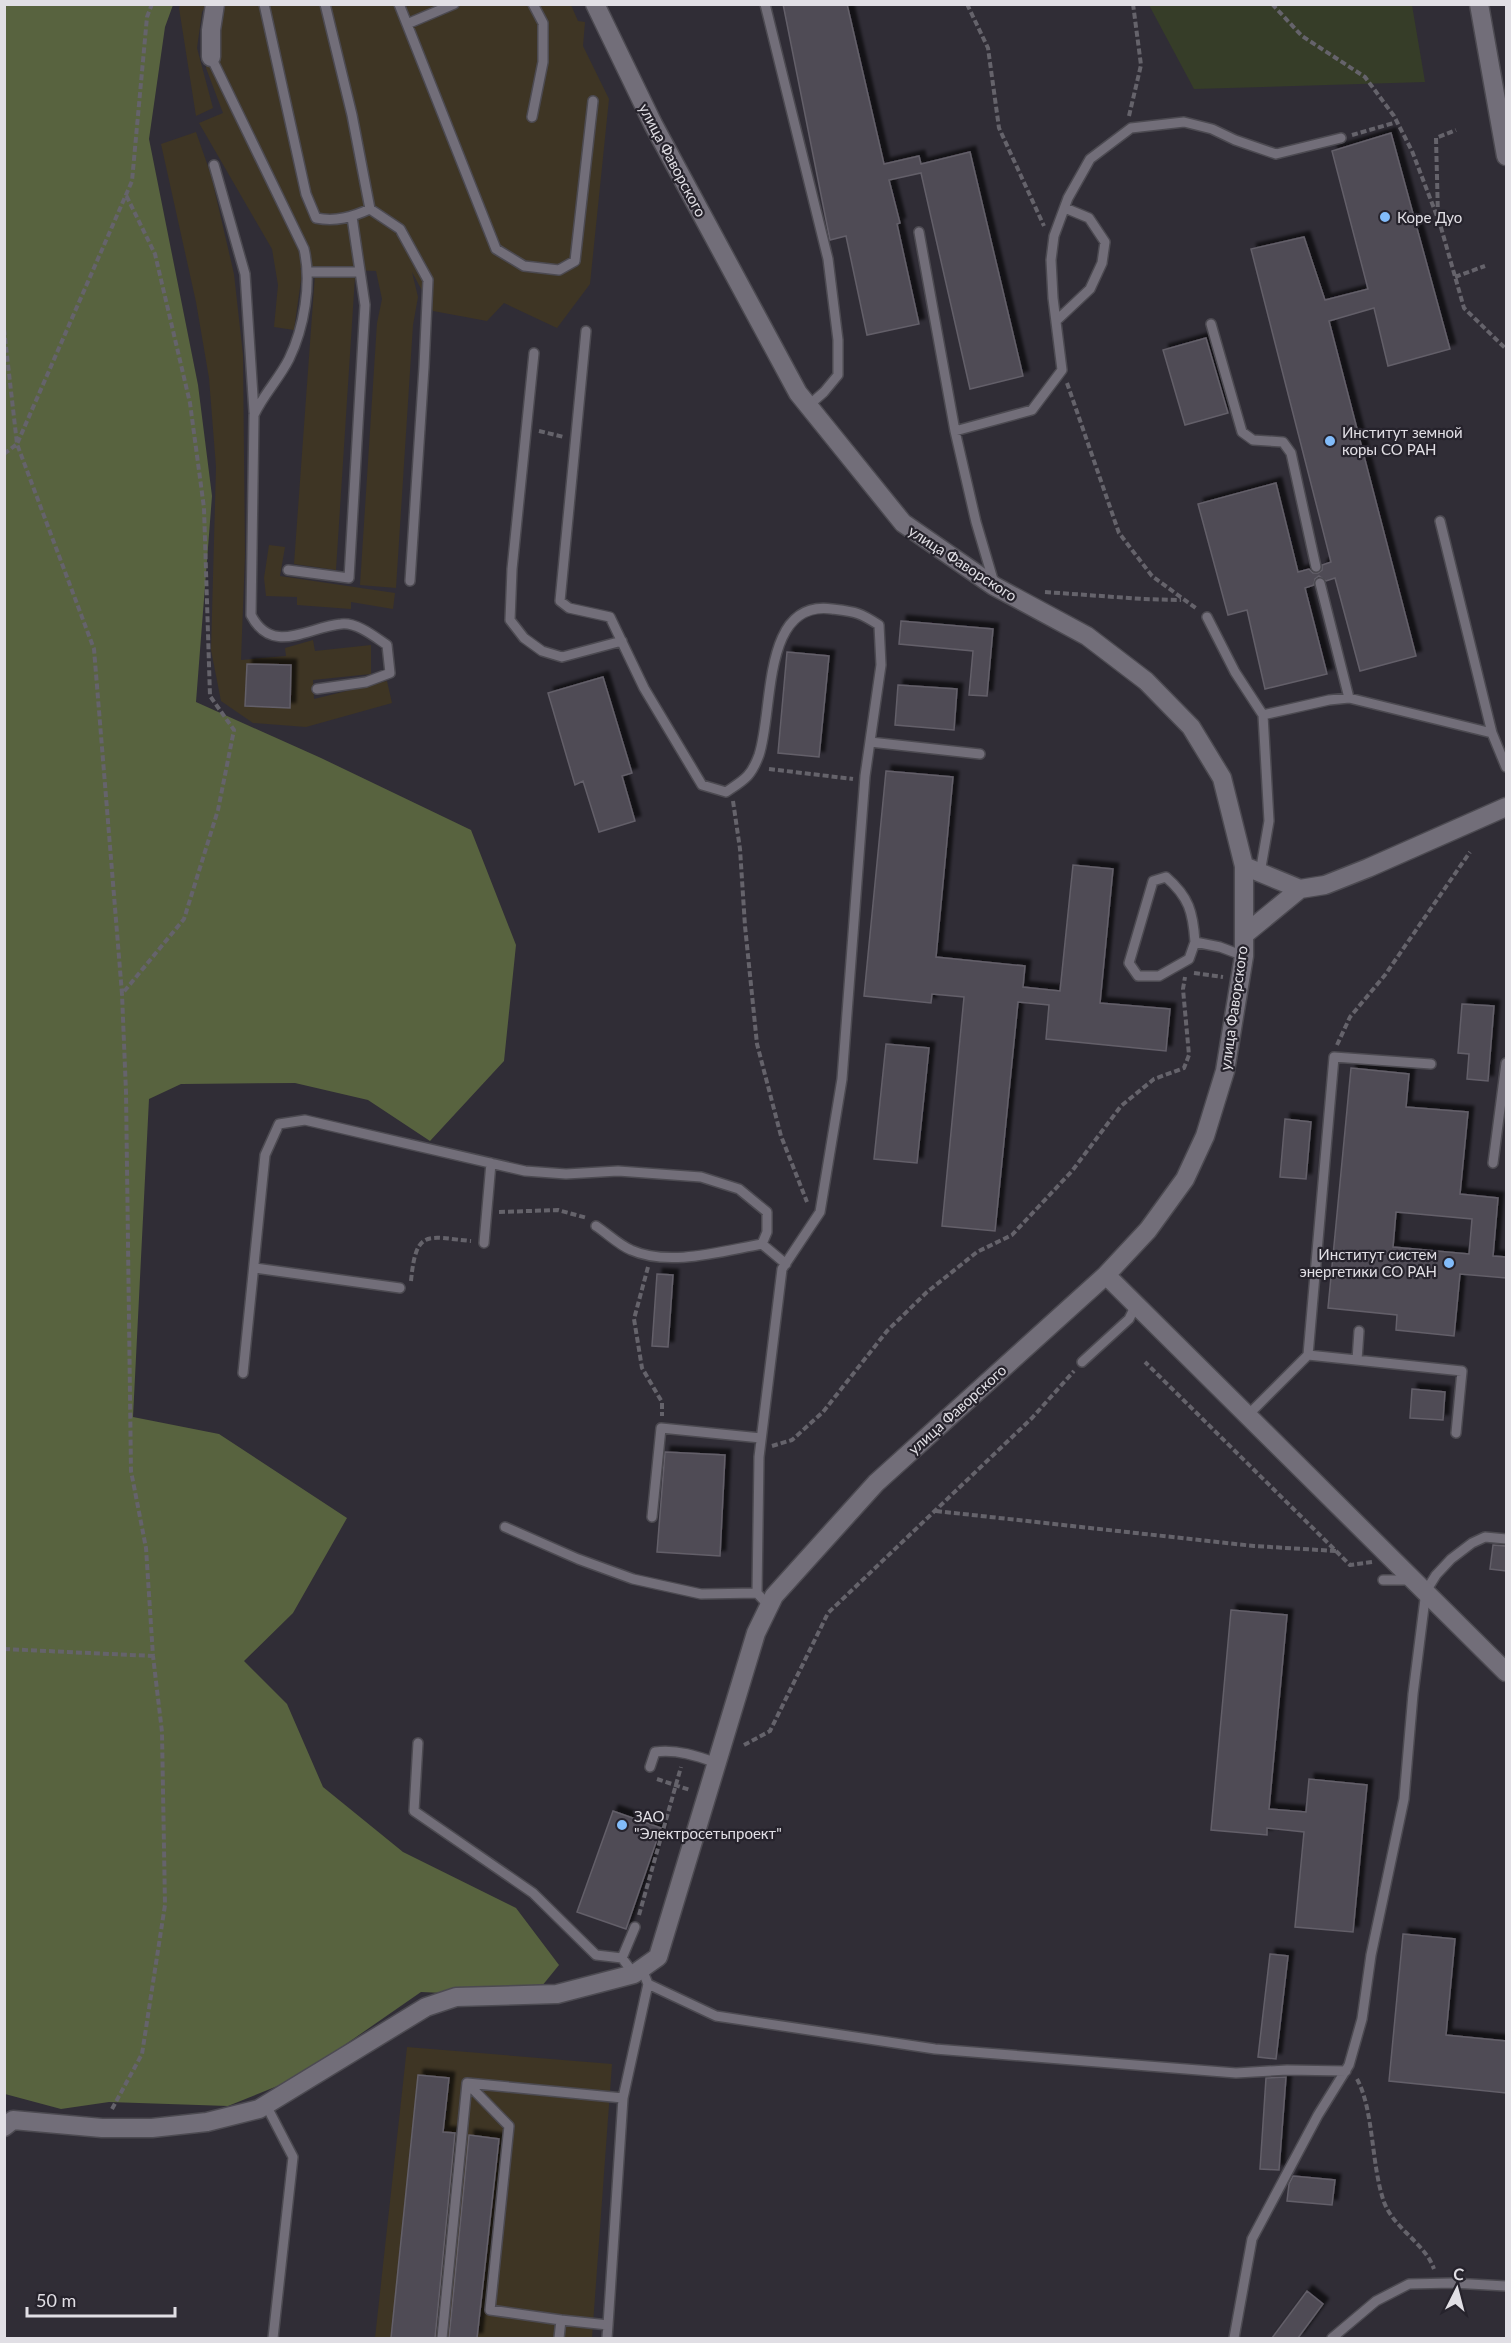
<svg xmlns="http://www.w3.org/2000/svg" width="1511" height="2343" viewBox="0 0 1511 2343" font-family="Lato,sans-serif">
<defs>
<filter id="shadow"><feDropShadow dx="5.5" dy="-5.5" stdDeviation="1.5" flood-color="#0009"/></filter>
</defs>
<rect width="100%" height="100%" fill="#302d36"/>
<path fill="#3e3524" d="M180,5h26l-4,7 -5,36 16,60 -17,8 -17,-108z
M208,5h363l7,16 7,1 -2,24 26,53 -19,185 -33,44 -53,-25 -17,18 -54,-10 -21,-39 6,25 -5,28 -17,263 -36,-3 17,-262 5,-24 -6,-28 -76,-3 2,5 -8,57 -20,-3 4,-42 -6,-36 -73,-126 24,-10 -17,-45 -2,-37z
M196,132l15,43 23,99 9,81 2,200 -4,105 45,-4 -1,-8 28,-8 2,11 56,-6v29l-58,6 1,19 73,-18 5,22 -86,24 -53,-4 -32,-22 -10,-51 5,-183 -7,-89 -13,-76 -35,-158z
M315,274l40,3 -19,293 -42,-6z
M269,545l16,2 -5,29 115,17 -2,16 -42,-7v7l-54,-4v-8l-31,-1 -2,-18z
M407,2047l205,17 -20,274h-217z"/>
<path fill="#363d28" d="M1149,5h263l13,77 -231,7z"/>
<path fill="#58633f" d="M4,5h169l-8,22 -16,112 49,246 14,111 -16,206 125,56 150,72 45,115 -12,116 -74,80 -62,-41 -73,-17 -114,1 -32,15 -16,318 86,17 128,84 -54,95 -49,48 43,43 36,83 80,65 113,56 43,57 -26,32 -112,-5 -124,86 -69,28 -119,-4 -48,7 -56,-15z"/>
<path fill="#4f4c55" stroke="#635f69" stroke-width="1.5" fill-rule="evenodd" filter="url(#shadow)" d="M783,4h64l37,160 35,-8 2,8 49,-12 53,224 -53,13 -49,-216 -32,7 11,43 -3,1 22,100 -52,11 -21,-99 -16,4z
M1391,133l59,216 -62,17 -14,-58 -45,13 87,335 -56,15 -25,-93 -9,3 -7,-5 -4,3 -1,6 -9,3 22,86 -62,15 -18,-79 -19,5 -30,-111 78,-21 22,89 11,-3 4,4h5l4,-3v-5l9,-3 -80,-313 53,-12 21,63 43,-11 -36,-138z
M1206,338l22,75 -43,12 -22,-75z
M901,621l92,8 -6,67 -18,-1 4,-44 -74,-7z
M787,652l42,4 -10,101 -41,-4z
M247,664l44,1 -1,43 -45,-2z
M603,677l29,96 -10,3 13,45 -36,11 -16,-51 -8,4 -27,-92z
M898,685l59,4 -3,41 -59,-5z
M886,771l67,6 -17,180 89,9 -2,21 37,4 13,-126 40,4 -13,134 70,6 -4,42 -120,-12 3,-34 -31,-3 -23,229 -53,-5 22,-229 -32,-3 -1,9 -67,-7z
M1462,1004l32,2 -6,75 -21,-2 2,-25 -11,-1z
M886,1044l43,4 -12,115 -43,-4z
M1351,1068l58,6 -3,33 62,5 -8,82 38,4 -5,58 13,1v21l-46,-4 -6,62 -58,-6 1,-15 -69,-7zM1396,1212l76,7 -3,35 -76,-7z
M1285,1119l26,3 -5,57 -26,-2z
M657,1274l16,1 -5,72 -16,-1z
M1412,1389l33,3 -2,28 -33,-2z
M665,1452l60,3 -5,101 -63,-4z
M1493,1545l13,1v25l-16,-2z
M1231,1610l56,5 -18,194 37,3 3,-33 58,6 -14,147 -58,-5 9,-95 -37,-4v7l-56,-5z
M613,1811l48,17 -35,101 -49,-17z
M1403,1934l52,5 -9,96 60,6v52l-117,-12z
M1270,1954l18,2 -12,103 -18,-2z
M418,2075l31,3 -6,54 12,1 -20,205h-44z
M1286,2077l-7,93 -19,-1 6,-91z
M469,2135l30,4 -22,199h-28z
M1293,2176l42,4 -3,25 -45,-4 2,-17z
M1307,2291l16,13 -25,34h-26z"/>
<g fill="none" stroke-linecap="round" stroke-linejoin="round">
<g stroke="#4c4a51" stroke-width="12">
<path id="lane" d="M264,4l42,190 10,24c20,4 36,-1 54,-9
M325,4l27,111 18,94 30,20 28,51 -4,87 -14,214
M399,4l97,245 28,17 35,4 16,-9 18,-160
M765,4l63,255 10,81v35l-14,17 -16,14
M407,24l47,-20
M211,57l93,192c8,34 0,79 -15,110 -10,20 -26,36 -35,56l-3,200c21,41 57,12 90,9 16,-2 34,13 46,21l3,28 -24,9 -49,7
M532,117l11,-55v-39l-10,-19
M214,165l31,109 9,138
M919,232l36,199 21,91 18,61
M307,272h52
M1056,321l34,-32 12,-26 3,-21 -16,-24 -24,-10
M1211,324l31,108 11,8 30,2 8,11 25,114
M586,331l-26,270 9,7 41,9 34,71 58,97 24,7c18,-12 25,-15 33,-37 15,-45 2,-156 73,-146 24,3 27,3 47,16l2,40 -16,111 -23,303 -22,133 -38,57 -23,188 -2,136 11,12
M534,353l-22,216 -2,51 14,18 18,13 20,6 60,-16
M955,431l77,-21 30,-40 -9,-72 -2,-38 3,-24 14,-38 22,-39 41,-31 53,-6 28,7 23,11 41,14 65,-16
M1440,521l52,212 14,34
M288,570l61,8 16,-273 -13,-88
M1320,583l29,115
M1207,617l28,55 28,43 6,106 -9,52
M1263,715l66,-15 20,-2 143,35
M870,742l110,12
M1195,942c-2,-30 -6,-45 -29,-65l-13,4 -24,82 9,13h21l30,-17 6,-17 25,5 24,9
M1493,1163l13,-100
M596,1226c12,8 23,19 35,24 38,17 91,1 131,-6
M484,1243l7,-80
M255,1268l145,20
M1308,1355l154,16 -6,62
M1357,1360l2,-29
M1082,1362l47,-43 7,-14
M243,1373l22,-218 14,-31 26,-4 220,51 41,3 52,-3 83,6 38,12 28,23v20l-5,12 24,20
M1248,1415l60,-60 26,-298 97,7
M652,1517l9,-89 100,10
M505,1527l73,32 55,20 68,15 56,-1
M1383,1580h28
M418,1743l-4,68 119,82 63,62 26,3 12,16
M650,1767l5,-15c22,-3 42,4 62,11
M622,1958l13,-31
M648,1984l68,32 219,33 301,24 51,-3 59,1
M467,2083l42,43 -19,184 71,10
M266,2105l27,52 -20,181
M442,2338l25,-255 156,15
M559,2338l2,-18 47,5 15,-227 25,-114 -6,-15
M607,2338l1,-13
M1234,2338l18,-99 66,-124 31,-50 13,-46 9,-64 33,-156 9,-105 13,-103 10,-16 15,-16 21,-16 13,-6 21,2
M1332,2338l44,-37 33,-17 43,-1 54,3"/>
</g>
<g stroke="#4c4a51" stroke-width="21">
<path id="street" d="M211,57v-27l4,-26"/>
</g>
<g stroke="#4c4a51" stroke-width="21">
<path id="secondary" d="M1479,4l27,152
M1244,866l56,23
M1244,935l56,-46 25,-4 43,-17 138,-61
M1106,1275l400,397
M4,2127l9,-7 89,8h50l55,-6 52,-13 167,-102 30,-10 101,-3 77,-20 24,-17 98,-324 18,-37 102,-113 230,-208 42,-45 37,-51 20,-43 20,-65 19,-115v-90l-22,-88 -31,-51 -45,-46 -59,-45 -93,-50 -91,-63 -105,-130 -145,-269 -58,-120"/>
</g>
<path stroke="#65636b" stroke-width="4" stroke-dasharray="6 3" stroke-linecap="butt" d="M967,4l21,44 11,80 45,98
M1272,4l30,32 63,41 29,39 18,35 28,73 24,84 42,41
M1129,116l12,-51 -8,-61
M1352,135l45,-13
M1438,216l-2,-78 20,-8
M1455,277l30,-11
M4,329l13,115 115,-263 15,-164 5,-13
M1067,383l52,150 33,43 45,33
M539,431l25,6
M4,454l13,-10 77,205 28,345 62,-75 34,-109 16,-80 -24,-34 -6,-188 -14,-105 -35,-149 -29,-59
M1045,592l98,7 38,1
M769,769l84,10
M733,801l7,48 5,77 12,118 24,92 26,66
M1194,973l29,4
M1337,1045l13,-28 35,-42 85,-123
M499,1212l59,-2 29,8
M648,1267l-14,52 8,49 20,34v14
M411,1281c5,-53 16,-44 60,-40
M772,1446l20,-6 31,-28 64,-81 40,-39 50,-40 35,-17 60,-64 49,-65 33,-27 30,-11 5,-13 -6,-66 2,-12
M936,1511l318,35 82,5 -191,-189
M1336,1551l14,14 22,-3
M4,1649l149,7
M744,1745l26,-14 58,-118 204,-195 42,-47
M657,1779l33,11
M639,1915l42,-148
M1357,2079c17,31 14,86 27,123 10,27 41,41 50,67
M112,2109l30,-55 23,-149 -3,-173 -9,-76 -7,-108 -15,-77 -5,-379 -4,-98"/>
<use href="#lane" stroke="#726e79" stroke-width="9"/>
<use href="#street" stroke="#726e79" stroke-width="18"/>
<use href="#secondary" stroke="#726e79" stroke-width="18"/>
</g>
<g fill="#82bcfa" stroke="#26232c" stroke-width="2">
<circle cx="1385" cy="217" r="6"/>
<circle cx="1330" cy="441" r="6"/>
<circle cx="1449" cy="1263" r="6"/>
<circle cx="622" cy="1825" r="6"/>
</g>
<g text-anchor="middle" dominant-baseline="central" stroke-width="4.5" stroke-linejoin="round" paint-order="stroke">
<g font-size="15" fill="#e1dfe5" stroke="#26232c">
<text transform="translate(673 160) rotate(62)">улица Фаворского</text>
<text transform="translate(963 563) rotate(33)">улица Фаворского</text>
<text transform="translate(1233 1008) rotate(-82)">улица Фаворского</text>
<text transform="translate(957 1409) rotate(-42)">улица Фаворского</text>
</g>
<g font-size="15" fill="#e1dfe5" stroke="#26232c" text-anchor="start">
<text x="1397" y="217">Коре Дуо</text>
<text x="1342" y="432">Институт земной<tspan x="1342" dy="17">коры СО РАН</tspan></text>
<text x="1437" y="1254" text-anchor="end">Институт систем<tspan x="1437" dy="17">энергетики СО РАН</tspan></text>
<text x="634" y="1816">ЗАО<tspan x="634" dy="17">"Электросетьпроект"</tspan></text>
</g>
</g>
<rect width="1511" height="2343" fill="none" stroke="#e1dfe5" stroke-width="12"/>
<g transform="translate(1457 2289) rotate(6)" stroke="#26232c" stroke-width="4.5" paint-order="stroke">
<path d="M0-4.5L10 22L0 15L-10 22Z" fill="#e1dfe5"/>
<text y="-9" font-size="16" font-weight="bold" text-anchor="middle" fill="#e1dfe5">С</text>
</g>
<path d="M27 2307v9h148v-9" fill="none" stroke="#e1dfe5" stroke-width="3"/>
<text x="36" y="2307" font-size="18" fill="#e1dfe5" stroke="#26232c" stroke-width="4.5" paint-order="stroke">50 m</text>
</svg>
